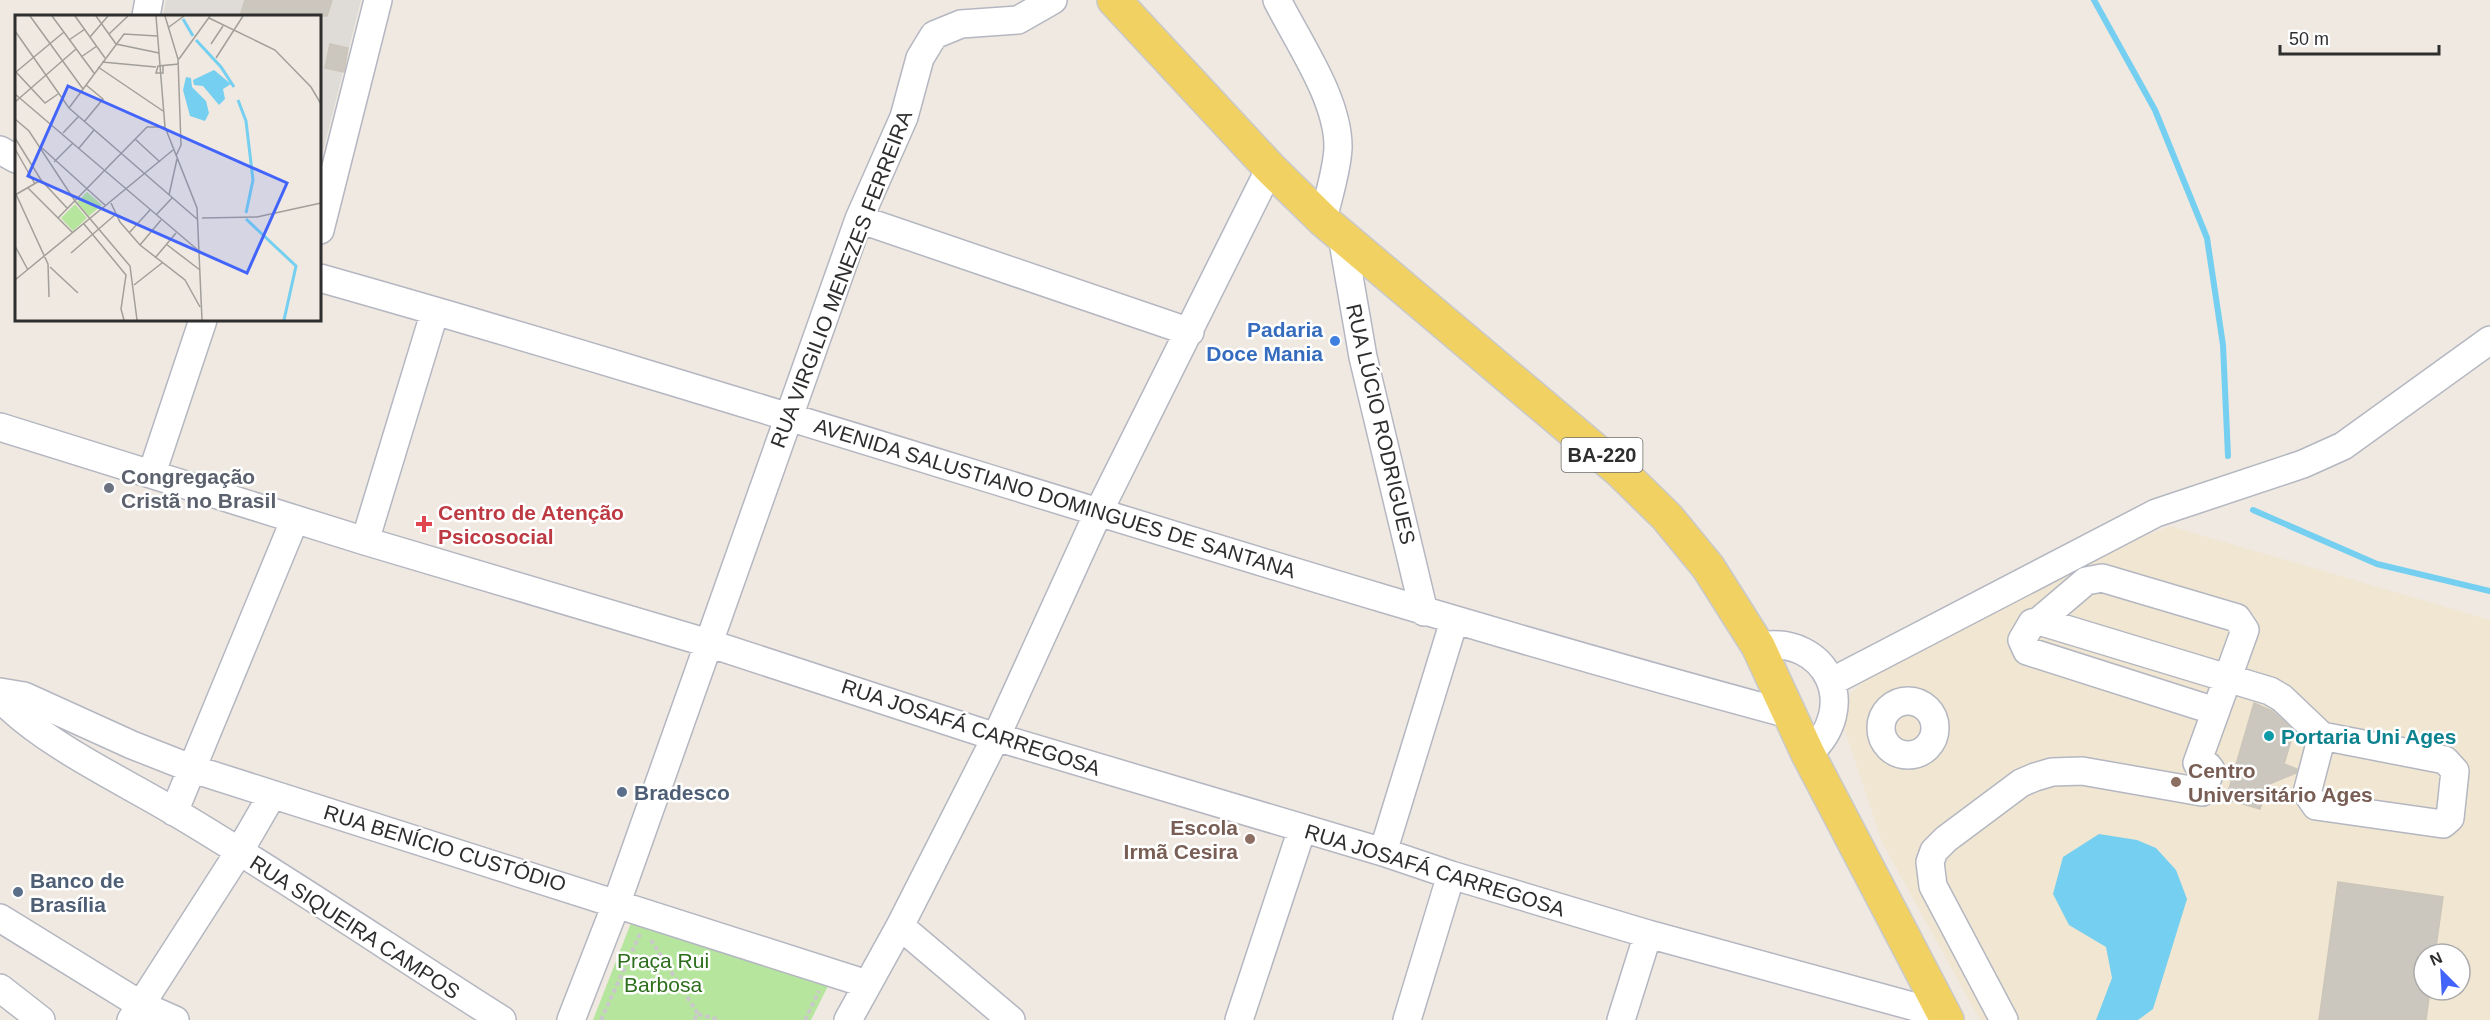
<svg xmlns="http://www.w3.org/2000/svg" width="2490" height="1020" viewBox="0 0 2490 1020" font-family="Arial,sans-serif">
<rect width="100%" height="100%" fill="#efe9e1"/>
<path fill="#f0e6d1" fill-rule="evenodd" d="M2170,526l320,94v400h-510l-98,-178 -40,-120 9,-29 14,-13 53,-32 178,-92zM2424,954h36v36h-36z"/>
<path fill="#b6e59e" d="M651,917l179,65 -19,38h-218l38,-97z"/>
<path fill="#dfdcd8" d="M166,0h195l-41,164v-148h-157z"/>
<path fill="#75cff0" d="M2099,834l38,6 19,8 20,22 11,29 -34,110 -15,11h-42l16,-42 -6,-31 -37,-22 -16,-31 10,-37z"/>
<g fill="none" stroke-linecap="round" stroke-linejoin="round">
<path stroke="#75cff0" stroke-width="6" d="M2094,0l61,110 52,128 16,107 5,111
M2253,510l124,54 113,27"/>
</g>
<path fill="#cbc7bf" stroke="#cbc5ba" stroke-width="1.5" d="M245,0h87l-5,16h-87z
M330,44l18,4 -4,24 -19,-4z
M2254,703l18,8 22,20 -10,33 13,5 -1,4 -29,12 -7,24 -34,-10z
M2338,882l105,15 -8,57h-11v36h6l-4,30h-107z"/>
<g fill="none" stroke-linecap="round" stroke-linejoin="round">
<g stroke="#b4b7c1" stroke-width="30">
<path id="minor" d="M1277,0c21,42 62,100 61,148 -1,23 -10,49 -15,72
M146,16l3,-16
M0,150l16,9
M859,219l331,113
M320,230l58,-230
M1342,236l21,121 61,255
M320,278c492,139 977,304 1472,437
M0,427l365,114 343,102 288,94 387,115 68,23 197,59 297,81
M152,473l51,-153
M365,541l70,-230
M1758,646c70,-12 103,62 50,108
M1831,682l325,-169 147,-49 40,-18 147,-106
M0,692l24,4 108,49 61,24 674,215
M0,698c44,46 120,81 175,114 111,66 218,139 327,208
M1881 728a27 27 0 1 1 54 0a27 27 0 1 1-54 0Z
M2215,711l-188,-60 -5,-11 10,-17 7,-2 231,70 12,7 40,38 123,24 10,11 -5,47 -7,6 -127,-18 -9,-13 15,-57
M174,812l121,-293
M1383,852l71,-231
M0,918l141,87 34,15
M900,926l111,94
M0,988l41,32
M131,1020l108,-168 33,-57
M571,1020l46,-118 242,-683 45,-102 16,-59 14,-23 27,-11 57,-4 35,-20
M848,1020l52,-94 96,-189 103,-226 171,-343
M1239,1020l63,-191
M1407,1020l44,-145
M1621,1020l27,-86
M2004,1020l-71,-134 -3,-24 4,-11 12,-12 75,-56 14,-6 17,-5 30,-1 120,21 9,-22 -3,-4 -11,-3 48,-133 -8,-12 -135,-40 -16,3 -47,40"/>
</g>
<g stroke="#c9c9c9" stroke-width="36">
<path id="major" d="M1114,0l156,168 53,52 297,251 47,46 41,50 50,79 50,108 139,266"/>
</g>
<path stroke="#c9c9c9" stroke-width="4" stroke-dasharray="4.5 3" stroke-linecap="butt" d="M651,940l47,74 -4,6
M698,1014l22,6
M601,1020l39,-86
M805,1020l14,-29"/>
<use href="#minor" stroke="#fff" stroke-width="27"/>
<use href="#major" stroke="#f2d163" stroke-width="33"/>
</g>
<circle fill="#3f7fe0" stroke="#fff" stroke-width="2" cx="1335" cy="341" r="6"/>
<circle fill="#6b7280" stroke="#fff" stroke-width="2" cx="109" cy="488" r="6"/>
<path fill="#e0444e" stroke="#fff" stroke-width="2" d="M421 515h6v6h6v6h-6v6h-6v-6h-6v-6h6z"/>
<circle fill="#0f9aa8" stroke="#fff" stroke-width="2" cx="2269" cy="736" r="6"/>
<g fill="#8d6e63" stroke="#fff" stroke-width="2">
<circle cx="2176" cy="782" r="6"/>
<circle cx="1250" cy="839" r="6"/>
</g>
<g fill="#5c6f8a" stroke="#fff" stroke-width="2">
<circle cx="622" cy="792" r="6"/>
<circle cx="18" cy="892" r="6"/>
</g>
<g text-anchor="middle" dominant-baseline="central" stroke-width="5" stroke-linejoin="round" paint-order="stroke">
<rect fill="#fff" stroke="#6d6d6d" stroke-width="1.5" x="1561.5" y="438" width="81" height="34" rx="4.5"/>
<g font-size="20" font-weight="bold" fill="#2e2e2e">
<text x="1602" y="455">BA-220</text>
</g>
<g font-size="21" fill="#2e2e2e" stroke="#fff">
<text transform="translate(841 279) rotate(-69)">RUA VIRGILIO MENEZES FERREIRA</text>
<text transform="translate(1381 424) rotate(77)">RUA LÚCIO RODRIGUES</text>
<text transform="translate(1055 498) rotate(17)">AVENIDA SALUSTIANO DOMINGUES DE SANTANA</text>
<text transform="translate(971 727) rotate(18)">RUA JOSAFÁ CARREGOSA</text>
<text transform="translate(445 848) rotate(17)">RUA BENÍCIO CUSTÓDIO</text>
<text transform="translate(1435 870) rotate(17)">RUA JOSAFÁ CARREGOSA</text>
<text transform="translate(355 927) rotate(33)">RUA SIQUEIRA CAMPOS</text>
</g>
<g font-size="21" font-weight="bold" fill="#366cbe" stroke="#fff" text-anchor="end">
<text x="1323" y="329">Padaria<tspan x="1323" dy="24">Doce Mania</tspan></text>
</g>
<g font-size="21" font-weight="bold" fill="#5b616d" stroke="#fff" text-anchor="start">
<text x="121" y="476">Congregação<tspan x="121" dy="24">Cristã no Brasil</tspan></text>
</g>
<g font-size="21" font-weight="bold" fill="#be3a42" stroke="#fff" text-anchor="start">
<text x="438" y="512">Centro de Atenção<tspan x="438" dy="24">Psicosocial</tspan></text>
</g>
<g font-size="21" font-weight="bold" fill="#0d838f" stroke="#fff" text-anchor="start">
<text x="2281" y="736">Portaria Uni Ages</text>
</g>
<g font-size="21" font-weight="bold" fill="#785e54" stroke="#fff" text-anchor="start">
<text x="2188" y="770">Centro<tspan x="2188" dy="24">Universitário Ages</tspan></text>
<text x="1238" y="827" text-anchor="end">Escola<tspan x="1238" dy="24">Irmã Cesira</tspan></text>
</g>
<g font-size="21" font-weight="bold" fill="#4e5e75" stroke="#fff" text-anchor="start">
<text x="634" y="792">Bradesco</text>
<text x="30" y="880">Banco de<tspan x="30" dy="24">Brasília</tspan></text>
</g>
<g font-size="21" fill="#2c6e1b" stroke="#fff">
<text x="663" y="960">Praça Rui<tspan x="663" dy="24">Barbosa</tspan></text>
</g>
</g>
<g transform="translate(15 15)">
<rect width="306" height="306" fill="#efe9e1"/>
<path d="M72,177l15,13 -13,11 -12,-14zM60,189l12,14 -14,13 -12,-13z" fill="#b6e59e"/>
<path d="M199,55l17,14 -8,5 2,10 -6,6 -16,-19 -9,-1 -1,-5zM171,62l5,1 1,9 14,14 3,12 -4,8 -15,-5 -7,-26z" fill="#75cff0"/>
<path fill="none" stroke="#75cff0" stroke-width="3" d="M168,4l10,17M181,25l25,27 13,20M223,85l8,21 7,59 -7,33M231,204l50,47 -12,54"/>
<path fill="none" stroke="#a29e99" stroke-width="1.5" d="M15,1l53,73M37,1l42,57M60,1l30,42M81,1l20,28 43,9M141,1l9,111 32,81 5,112M150,1l13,43 3,86 -5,11M194,3l66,32 36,37 10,17M154,12l15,-11M0,16l54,77 128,111M94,19l19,-18M75,22l18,-21M54,25l16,-11M196,29l12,-18M66,42l16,-11M201,43l27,-42M164,44l31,-43M87,47l54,5M148,50v8h-7l2,-7 21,-2M83,52l65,44M0,79l184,157M43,79l-13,9 -29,-31 48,-40M0,87l61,-53M54,93l55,-74 33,2M0,104l14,12 46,70 55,65 7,54M69,107l19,-23 -17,-14M48,118l15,-16M0,123l26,42 26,28M120,124l25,23M27,133l64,58M64,133l15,-18M0,134l20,35M39,147l19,-19M13,173l45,45M0,177l33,72 1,33M0,180l26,-15M154,180l8,-36M96,188l9,19 20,23 45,35 15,27M141,200l16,-17M43,203l89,-91h18M187,203l55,-1 64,-14M69,209l42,51 -5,34 3,11M114,218l21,-23M151,229l34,26M125,230l21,-25M0,231l13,24M56,238l45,-39M140,243l21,-25M35,252l28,26M0,265l158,-130M119,270l28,-22"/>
<path fill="#4264fb" fill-opacity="0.15" stroke="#4264fb" stroke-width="3" d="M53,71l219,97 -40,90 -219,-97z"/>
<rect width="306" height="306" fill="none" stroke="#2e2e2e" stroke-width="3"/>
</g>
<g transform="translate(2442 972) rotate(336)"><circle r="28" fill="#ffffff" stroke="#ababab" stroke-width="1.5"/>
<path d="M0-4.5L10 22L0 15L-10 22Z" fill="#4264fb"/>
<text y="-9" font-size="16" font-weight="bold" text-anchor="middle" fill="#2e2e2e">N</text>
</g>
<path d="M2280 45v9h159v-9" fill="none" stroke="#2e2e2e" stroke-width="3"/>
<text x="2289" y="45" font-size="18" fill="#2e2e2e" stroke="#ffffff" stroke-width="4.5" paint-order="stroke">50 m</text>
</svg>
